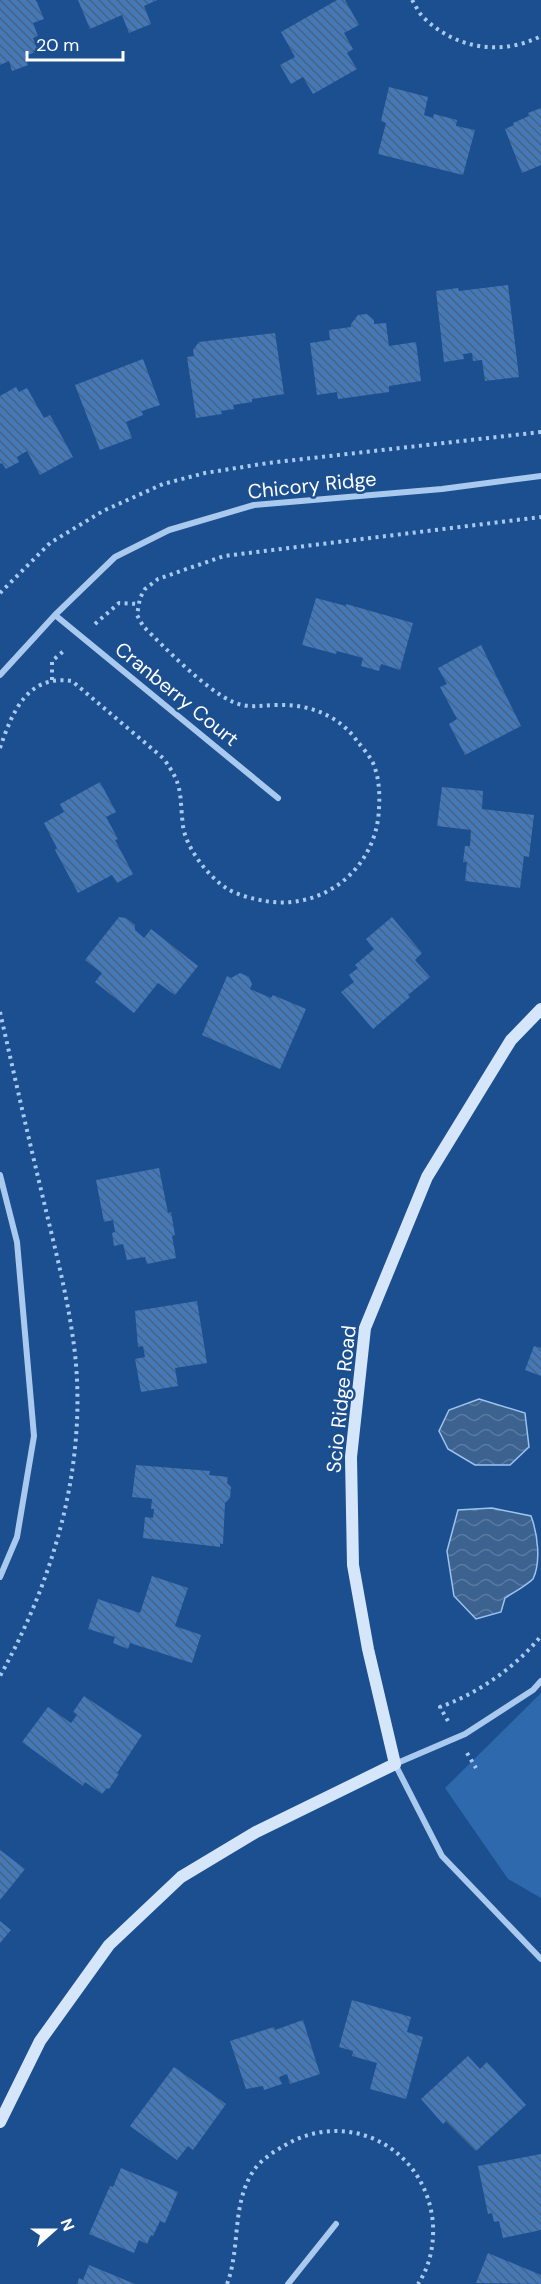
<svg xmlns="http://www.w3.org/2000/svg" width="541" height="2284" viewBox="0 0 541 2284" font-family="'DM Sans',sans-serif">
<defs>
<pattern id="water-waves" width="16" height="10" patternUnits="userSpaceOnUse" patternTransform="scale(1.5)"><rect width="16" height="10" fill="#3c6290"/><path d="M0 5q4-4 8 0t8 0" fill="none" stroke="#597aa1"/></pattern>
<pattern id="building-back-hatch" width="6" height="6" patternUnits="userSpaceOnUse" patternTransform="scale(1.5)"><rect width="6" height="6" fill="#4478b7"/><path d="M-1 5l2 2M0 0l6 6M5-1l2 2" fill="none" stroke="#486282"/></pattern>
</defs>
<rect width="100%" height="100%" fill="#1b4f8f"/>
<path fill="#2e69ad" d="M541,1693v205l-33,-19 -63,-91z"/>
<path fill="url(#water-waves)" stroke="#9cc4f0" stroke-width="1.5" d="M479,1399l46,14 4,34 -19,18h-35l-27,-16 -9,-18 10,-21z
M492,1508l39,8c7,19 10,46 2,63 -7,7 -19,13 -28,19l-4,14 -25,7 -22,-23 -7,-45 11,-41z"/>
<path fill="url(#building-back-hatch)" d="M0,0h36l8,19 -11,4 5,13 -5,2 5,13 -13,5 3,9 -16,6 -3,-10 -9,4z
M78,0h79l-13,6 7,18 -22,9 -7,-18 -32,14z
M337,0h8l14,25 -15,8 9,16 -6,4 10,16 -44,25 -10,-17 -12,7 -11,-19 15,-8 -14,-25z
M389,87l39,10 -4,18 9,3 1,-4 23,6 -1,6 19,4 -12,45 -85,-21 8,-31 -5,-2z
M541,108v57l-19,8 -17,-44 9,-4 -1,-2 16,-7 -1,-3z
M508,285l11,92 -34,4 -3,-21 -9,1 -1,-8 -9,1 1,5 -20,3 -8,-71 22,-3 1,3z
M367,314l7,6v4l12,-1 3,23 27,-4 5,39 -32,5v6l-51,7 -1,-7 -20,3 -7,-52 20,-3 -1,-10 22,-3v-3l7,-9z
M275,333l9,61 -32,5v3l-19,3 1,4 -13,2 1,3 -26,4 -9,-61 7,-1 -1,-6 6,-8z
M143,359l17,46 -18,6 1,4 -17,7 6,16 -32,12 -25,-65z
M16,387l3,5 8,-4 17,30 6,-3 23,42 -33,18 -13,-24 -10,6 2,5 -13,7 -4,-6 -2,1v-68z
M316,598l30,8v-2l67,19 -13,47 -19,-6 -2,7 -18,-5 2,-8 -26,-7 -1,3 -34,-9z
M481,645l40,81 -56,29 -16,-31 8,-5 -17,-32 7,-3 -9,-16z
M100,782l16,30 -10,5 12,22 -3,1 18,34 -16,9 -5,-8 -34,18 -23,-43 2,-2 -13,-25 20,-11 -4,-8z
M442,787l41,4 -1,18 52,6 -5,42 -5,-1 -4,32 -55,-7 2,-19h-4l2,-16h5l1,-16 -34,-4z
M119,917l7,1 9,7v5l9,8 7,-9 47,37 -23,29 -17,-12 -24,30 -39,-31 7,-9 -17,-13z
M392,917l30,36 -7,7 15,17 -22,18 2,2 -37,32 -32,-37 13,-10 -5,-7 9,-7 -3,-3 19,-16 -8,-10z
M240,973l9,4 3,7 -2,5 21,9 2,-3 33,14 -26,60 -78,-34 25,-59 4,2z
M159,1168l9,45 3,-1 4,23 -3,1 4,22 -29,6 -2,-7 -18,3 -4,-16 -9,2 -2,-13 3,-1 -2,-12 -9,2 -8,-42z
M197,1301l10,62 -32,5 3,18 -37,6 -6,-33 10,-2 -2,-11 -5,1 -3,-36z
M534,1346l7,2v28l-16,-6z
M136,1465l74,6 -1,4 19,2 -1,6 4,4 -1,11 -5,5 -2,41h-3v3l-77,-9 2,-21 8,1 1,-9h-3l1,-10 -20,-2z
M152,1576l36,12 -13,38 26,9 -9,28 -62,-20 -2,6 -15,-6 2,-6 -27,-8 10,-30 42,14z
M84,1696l58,39 -25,38 2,1 -10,15 -2,-1 -5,6 -17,-12 -2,4 -61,-44 26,-35 23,16 6,-8 -4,-3z
M0,1850l25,19 -25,31z
M0,1921l11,9 -11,13z
M352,2000l59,17 -4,15 16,5 -17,62 -36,-10 7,-26 -25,-7 1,-5 -14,-4z
M303,2020l17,54 -30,10 -3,-10 -8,3 3,7 -18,6 -1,-4 -17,3 -16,-48 44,-14 1,3z
M468,2056l12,13 7,-7 39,43 -50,46 -30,-30 -3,3 -22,-25z
M174,2067l52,37 -33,46 -5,-4 -11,14 -47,-34z
M541,2154v76l-38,8 -4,-17 -5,1 -2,-9 -4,1 -10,-48z
M121,2168l57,24 -13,31 -5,-2 -7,15 -2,-1 -4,9 -8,-4 -5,13 -45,-19 21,-48 3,1z
M488,2253l53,22v9l-65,-1z
M89,2265l46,19h-58l2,-6 4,2z"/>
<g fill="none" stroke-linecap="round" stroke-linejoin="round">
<path stroke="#a9c9ee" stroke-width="4" stroke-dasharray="3 4.5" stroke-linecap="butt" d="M412,0c4,6 7,14 13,19 32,30 77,37 116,17
M0,593l50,-50 53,-32 60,-27 42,-11 63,-10 273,-31
M95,624l24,-21 20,1
M52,680v-19l14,-12
M0,748c12,-35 27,-74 72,-67l91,77c21,28 16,35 20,68 3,22 25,50 43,62 11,7 27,11 39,13 59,10 112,-33 114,-93 1,-15 0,-31 -6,-45 -4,-8 -11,-16 -16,-22 -18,-26 -49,-37 -79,-36 -16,0 -29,4 -45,-3 -27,-12 -68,-54 -90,-76l-6,-11 3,-17 5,-9 13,-10 66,-23 317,-39
M0,1012c14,62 28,124 43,186 12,51 26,103 32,156 12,112 -21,225 -75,322
M448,1721l-8,-14c37,-13 76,-40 101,-71
M467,1753l9,15
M227,2284c14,-37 4,-80 27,-114 6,-9 19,-18 28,-23 65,-41 145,1 151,77 1,21 -3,42 -15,60"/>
<path stroke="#a9c9ee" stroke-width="6" d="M55,615l223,183
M0,675l55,-60 60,-58 54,-27 85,-25 188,-16 99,-13
M0,1175l17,67 17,194 -17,101 -17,40
M541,1681l-8,9 -68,44 -70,30 47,92 99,103
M288,2284l48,-60"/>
<path stroke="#d6e6fa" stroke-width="12" d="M0,2122l40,-81 69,-96 72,-68 75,-45 139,-68 -27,-115 -15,-84 -2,-108 14,-129 62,-151 84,-137 30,-31"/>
</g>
<g text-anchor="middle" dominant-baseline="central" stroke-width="5" stroke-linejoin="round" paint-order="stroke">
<g font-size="20" fill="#fff" stroke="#1b4f8f">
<text transform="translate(312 485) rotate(-6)">Chicory Ridge</text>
<text transform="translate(177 694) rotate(39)">Cranberry Court</text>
<text transform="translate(341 1399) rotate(-84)">Scio Ridge Road</text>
</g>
</g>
<g transform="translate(54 2230) rotate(69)" stroke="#1b4f8f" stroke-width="4.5" paint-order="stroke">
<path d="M0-4.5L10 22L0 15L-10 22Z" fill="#ffffff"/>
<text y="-9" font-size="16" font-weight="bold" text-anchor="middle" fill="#ffffff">N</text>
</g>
<path d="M27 51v9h96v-9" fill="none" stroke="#ffffff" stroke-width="3"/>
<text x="36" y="51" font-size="18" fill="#ffffff" stroke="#1b4f8f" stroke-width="4.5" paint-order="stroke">20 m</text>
</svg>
